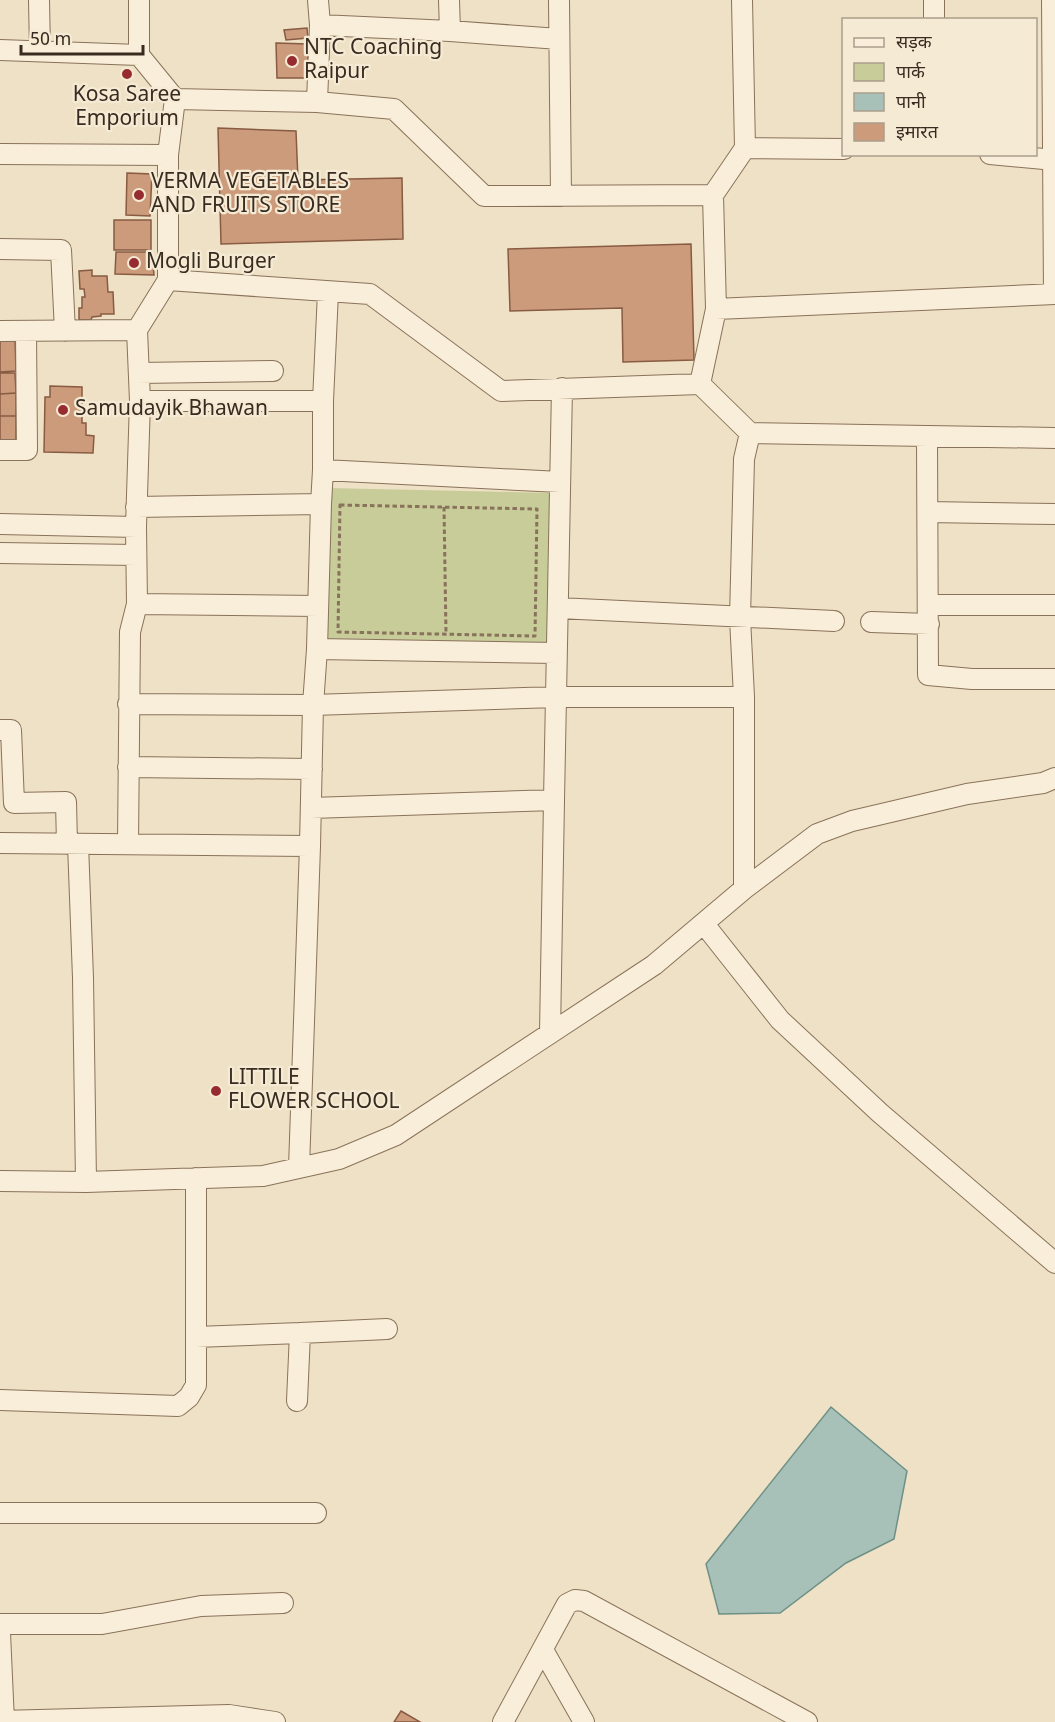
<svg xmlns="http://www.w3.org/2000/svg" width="1055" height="1722" viewBox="0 0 1055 1722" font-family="Georgia,'Noto Sans Devanagari',serif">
<rect width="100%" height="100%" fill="#eee1c5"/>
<path fill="#c7cc99" d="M327,488l225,5 -4,152 -226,-2z"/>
<path fill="#a7c1b9" stroke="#6e9086" stroke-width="1.5" d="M831,1407l76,64 -13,68 -48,24 -66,50 -61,1 -13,-50z"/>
<path fill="#cb9b7c" stroke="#885b42" stroke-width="1.5" d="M307,28l1,10 -22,2 -2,-10z
M276,43l32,1v34h-31z
M218,128l78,3 2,49 104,-2 1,61 -182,5z
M127,173l25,1 -2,42 -24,-1z
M114,220h37v30h-37z
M691,244l3,116 -71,2 -1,-54 -112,3 -2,-62z
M116,252h36l2,23 -39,-1z
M92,270v6h15l1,16h5l1,22h-13v2l-9,1 -1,3h-12v-12h3v-11h3l-1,-8h-4l-1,-18z
M15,338l1,33 -16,1v-33z
M0,373h15l1,20 -16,1z
M50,386l32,1v36h4v12l8,1 -1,17 -49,-1 1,-55h5z
M16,393v23h-16v-22z
M0,416h16v25h-16z
M401,1711l19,11h-26z"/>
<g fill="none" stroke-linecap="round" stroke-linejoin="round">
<g stroke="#89725b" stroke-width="22">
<path id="minor" d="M39,0l1,51
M139,0v55
M449,0l1,31
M559,0l2,196
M934,0v20
M1052,0l2,294
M320,25l130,6 109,8
M0,50l139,5 36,44
M317,102l77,7 90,87 229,-1 32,-47 -3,-148
M745,148l99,1
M0,154l168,1v125l202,14 131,97 199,-7 50,49 305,5
M990,154l65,6
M168,155l7,-56 142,3 3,-77 -2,-25
M713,195l3,114 339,-15
M0,249l61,1 4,81
M0,331l137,-1 31,-50
M139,373l134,-2
M700,384l16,-75
M140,401h183
M927,437l1,238 44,4h83
M0,450h27l-1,-119
M323,470l237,12
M136,507l185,-3
M928,512l127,2
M0,524l136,3
M0,553l136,2
M137,604l181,2
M929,605h126
M558,608l276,13
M871,622l58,2
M317,649l239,4
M128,704l185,1 243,-8h188
M0,730h11l3,73 52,-1 1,42
M128,767l184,2
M554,800l8,-412
M311,808l243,-8 -4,233
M0,843l310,3
M78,844l5,134 3,204
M128,844l2,-212 7,-28 -1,-77 4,-126 -3,-71
M744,889v-192l-4,-79 4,-159 6,-26
M704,924l76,96 100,93 175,150
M299,1168l11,-322 3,-141 4,-56 4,-145 2,-34v-69l5,-109
M0,1181l86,1 177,-6 76,-17 57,-24 258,-170 90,-76 73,-55 35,-13 115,-27 76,-11 12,-5
M300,1333l87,-4
M196,1337l104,-4 -3,68
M0,1400l178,6 11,-9 7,-12v-207
M0,1513h316
M0,1624h102l99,-18 82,-3
M0,1633l4,89
M543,1650l41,72
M0,1721l229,-6 46,7
M503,1722l64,-118 8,-4 9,1 223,121"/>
</g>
<path stroke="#89725b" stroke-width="3" stroke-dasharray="4.5 3" stroke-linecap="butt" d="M340,505l197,4 -2,127 -197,-4z
M444,507l2,127"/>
<use href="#minor" stroke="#f9eed9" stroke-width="20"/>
</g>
<g fill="#972c30" stroke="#f5ebd5" stroke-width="2">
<circle cx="292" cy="61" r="6"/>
<circle cx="127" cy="74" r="6"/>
<circle cx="139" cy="195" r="6"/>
<circle cx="134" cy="263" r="6"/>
<circle cx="63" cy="410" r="6"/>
<circle cx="216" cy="1091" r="6"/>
</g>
<g text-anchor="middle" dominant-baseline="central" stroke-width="4.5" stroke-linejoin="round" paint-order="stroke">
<g font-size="21" fill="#392b1f" stroke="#f5ebd5" text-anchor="start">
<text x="304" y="49">NTC Coaching<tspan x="304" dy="24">Raipur</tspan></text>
<text x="127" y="96" text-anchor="middle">Kosa Saree<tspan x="127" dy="24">Emporium</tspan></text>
<text x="151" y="183">VERMA VEGETABLES<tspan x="151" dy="24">AND FRUITS STORE</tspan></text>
<text x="146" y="263">Mogli Burger</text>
<text x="75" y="410">Samudayik Bhawan</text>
<text x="228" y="1079">LITTILE<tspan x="228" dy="24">FLOWER SCHOOL</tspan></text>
</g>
</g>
<rect x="842" y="18" width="195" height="138" fill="#f5ebd5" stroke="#aa9e8c" stroke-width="1.5"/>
<rect x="854" y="38" width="30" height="9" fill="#f9eed9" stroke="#aa9e8c" stroke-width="1.5"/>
<text x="896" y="48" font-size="18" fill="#392b1f">सड़क</text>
<rect x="854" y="63" width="30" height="18" fill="#c7cc99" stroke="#aa9e8c" stroke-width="1.5"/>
<text x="896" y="78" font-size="18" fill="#392b1f">पार्क</text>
<rect x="854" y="93" width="30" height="18" fill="#a7c1b9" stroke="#aa9e8c" stroke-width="1.5"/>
<text x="896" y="108" font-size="18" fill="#392b1f">पानी</text>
<rect x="854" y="123" width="30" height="18" fill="#cb9b7c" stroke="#aa9e8c" stroke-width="1.5"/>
<text x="896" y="138" font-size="18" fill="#392b1f">इमारत</text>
<path d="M21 45v9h122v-9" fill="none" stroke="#392b1f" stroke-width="3"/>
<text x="30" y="45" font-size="18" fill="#392b1f" stroke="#f5ebd5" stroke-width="4.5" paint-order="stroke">50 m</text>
</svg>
